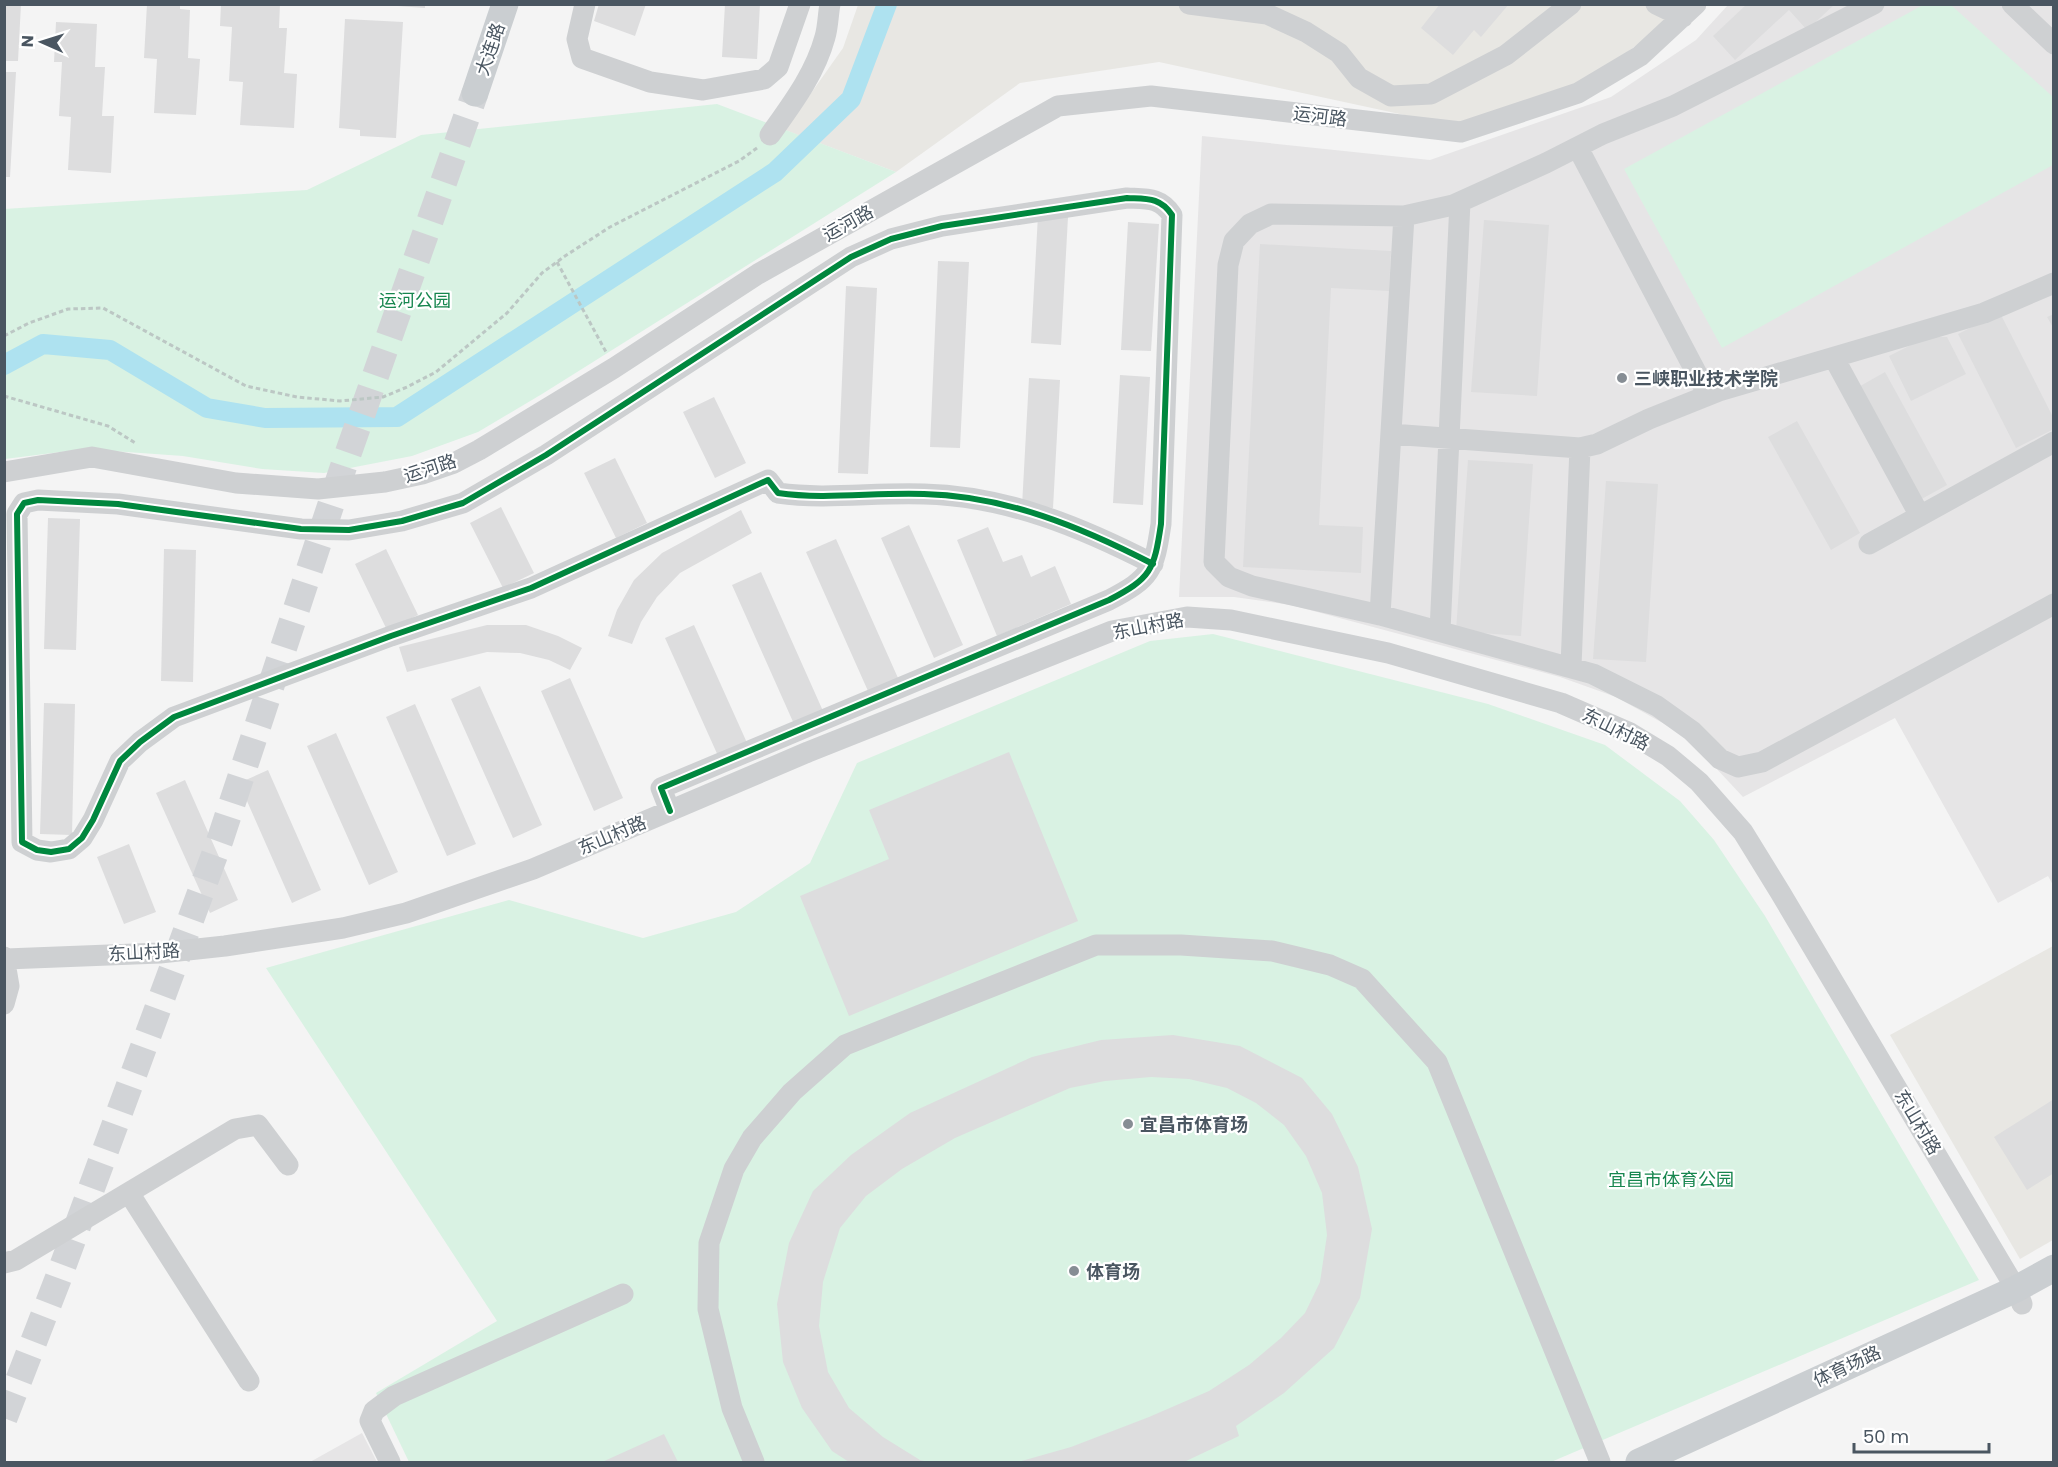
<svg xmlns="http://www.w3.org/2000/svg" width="2058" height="1467" viewBox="0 0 2058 1467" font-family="Poppins,'Noto Sans SC',sans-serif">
<rect width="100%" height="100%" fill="#f4f4f4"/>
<path fill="#e8e7e3" d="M858,5h830l-19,17 -92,66 -117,39 -301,-65 -139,21 -124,89 -111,-42 58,-82z
M2053,946v294l-33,19 -130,-224z"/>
<path fill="#e6e5e6" d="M1728,5h325v880l-5,-9 -50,27 -103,-185 -152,79 -57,-61 -70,-39 -56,-20 -269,-72 -57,-8h-55l23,-461 228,24 181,-63 85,-57z
M362,1433l15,29h-67z"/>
<path fill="#d9f2e3" d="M1923,5h28l102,92v68l-331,183 -98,-179z
M717,104l179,68 -354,222 -64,38 -66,24 -88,17 -62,-4 -79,-13 -99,-7 -79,10 -1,-250 303,-19 114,-55z
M1213,634l275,70 117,41 75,56 34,39 51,76 214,364 -428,182h-1142l-33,-69 121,-72 -231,-353 243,-68 134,38 93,-26 74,-49 47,-100 293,-122z"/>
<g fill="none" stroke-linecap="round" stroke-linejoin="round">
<path stroke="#aee2f0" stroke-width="20" d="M4,365l39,-21 67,6 97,58 58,10 132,-1 378,-245 76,-73 36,-95"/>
</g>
<path fill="#ddddde" d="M4,4h17l-3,57h-14z
M147,4h33v5l10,1 -2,48 12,1 -4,56 -42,-2 3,-54 -13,-1z
M221,4h59l-1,24h8l-3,45 13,1 -3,54 -54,-3 3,-43 -14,-1 3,-54 -12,-1z
M398,4h27v4l-27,-2z
M599,4h47l-11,32 -41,-15z
M725,4h35l-3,55 -35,-2z
M1440,4h69l-28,33 -7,-7 -21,25 -32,-27z
M1747,4h88l-28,26 -18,-20 -54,50 -22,-24z
M345,19l58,3 -7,116 -36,-2v-6l-21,-2z
M56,22l41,2 -2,43h10l-3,49h12l-3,57 -43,-3 3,-53 -12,-1 3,-54h-8z
M4,72h12l-6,105h-6z
M1038,215l30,2 -7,128 -30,-2z
M1484,220l65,5 -12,171 -66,-4z
M1128,222l31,2 -8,127 -30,-1z
M1260,244l131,7 -2,40 -58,-3 -12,237 44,2 -2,46 -118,-6z
M938,261l31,1 -9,186 -30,-1z
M846,286l31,2 -9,186 -30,-1z
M2000,313l54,106v10l-38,19 -58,-114z
M2054,314v15l-7,-12z
M1927,337h20l19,37 -55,27 -22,-45z
M1885,372l62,113 -29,16 -63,-112z
M1120,375l30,2 -7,128 -30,-2z
M1029,378l31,2 -7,128 -31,-2z
M714,397l32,66 -31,15 -32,-66z
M1797,421l63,112 -29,17 -63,-113z
M615,458l32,65 -31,15 -32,-65z
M1468,460l65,4 -12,172 -65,-5z
M1606,481l52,3 -12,178 -53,-3z
M501,507l33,66 -31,15 -33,-65z
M741,510l11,23 -72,40 -23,24 -16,25 -9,22 -24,-8 9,-26 17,-30 28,-27z
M48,518l32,1 -4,131 -32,-1z
M909,525l54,120 -29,13 -53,-120z
M988,527l15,35 19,-7 9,22 24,-11 16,38 -74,32 -40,-96z
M836,539l62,139 -30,13 -62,-139z
M164,549l32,1 -3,132 -32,-1z
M386,549l32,66 -31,15 -32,-66z
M761,572l62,139 -29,13 -62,-139z
M487,625h39l32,11 24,12 -12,22 -21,-10 -29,-7 -33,-1 -80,20 -8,-25z
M694,625l54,120 -29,13 -54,-120z
M570,678l53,120 -29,13 -53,-120z
M480,686l62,139 -29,13 -62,-139z
M44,703l31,1 -3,131 -32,-1z
M415,704l61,140 -29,12 -61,-139z
M336,733l62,139 -29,13 -62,-139z
M1009,752l69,169 -229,95 -49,-120 89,-37 -20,-49z
M268,770l53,120 -29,13 -53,-120z
M185,780l53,120 -28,13 -54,-120z
M129,844l27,68 -32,12 -27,-67z
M1173,1035l67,11 62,32 30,36 26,53 14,62 -12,69 -26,50 -50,45 -48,33 3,10 -55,26h-166l53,-15 78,-30 60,-26 40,-26 32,-27 24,-25 15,-31 7,-47 -5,-42 -16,-37 -22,-31 -28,-22 -29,-15 -38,-9 -38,-2 -46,4 -35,7 -115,50 -53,31 -36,27 -26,32 -17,54 -4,44 9,46 21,36 34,29 37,23 8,2h-79l-17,-11 -30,-43 -19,-46 -6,-58 12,-61 24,-52 38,-36 59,-42 122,-56 69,-17z
M2054,1099v74l-27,17 -33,-53z
M664,1434l14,28h-76z"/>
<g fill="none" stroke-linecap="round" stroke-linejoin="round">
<path stroke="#d2d4d7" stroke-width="27" stroke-dasharray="27 14" stroke-linecap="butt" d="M4,1418l54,-139 162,-439 124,-375 131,-372"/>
<path stroke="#bcc7c4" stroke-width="3" stroke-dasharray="4.5 3" stroke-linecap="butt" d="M557,262l49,90
M4,336l25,-13 39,-14 35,-1 143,78 51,11 43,4 43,-4 24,-10 29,-15 71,-59 35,-40 23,-17 45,-29 129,-66 18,-13
M4,396l104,30 29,18"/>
<path stroke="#ced0d2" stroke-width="21" d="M585,4l-8,35 5,19 68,24 53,8 61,-11 14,-12 22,-63
M1189,4l78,10 39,18 33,21 20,25 32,18 40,-2 75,-39 65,-51
M1656,4l27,13
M1874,4l-201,102 -70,28 -57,29 -93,42 -49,11 -133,-2 -21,10 -16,17 -6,24 -14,297 15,15 23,9 128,29 213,59 64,32 35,25 28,28 18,8 24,-5 292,-158
M2012,4l42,40
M770,135c22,-31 45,-61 55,-98 3,-10 3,-22 5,-33
M1578,148l130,247
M1834,358l86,158
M1391,434l189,14 17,-4 52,-25 70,-28 265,-78 70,-30
M4,472l88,-15 144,26 82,6 67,-7 37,-8 32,-11 25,-13 135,-82 144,-94 300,-168 93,-10 310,36 117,-39 62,-37 56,-52
M1869,544l185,-102
M1380,615l24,-399
M1440,631l20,-429
M1571,666l9,-218
M670,811l-9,-23 448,-188c42,-22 45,-29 52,-76l11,-309c-12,-18 -25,-16 -45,-17l-185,28 -51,13 -40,18 -305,198 -83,48 -61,18 -53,9 -48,-1 -183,-25 -80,-4 -14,3 -7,11 5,328 15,8 14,2 18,-3 13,-11 11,-18 27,-59 20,-19 34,-25 217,-81 140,-48 237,-108 10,13c48,7 97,-1 146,1 82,2 157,33 229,70
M4,957l5,29 -5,18
M6,959l154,-6 65,-7 118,-18 63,-15 127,-44 275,-117 304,-121 75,-14 44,3 157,33 173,50 69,30 38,23 31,26 44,50 37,60 236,397 6,15
M129,1193l120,188
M4,1263l12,-3 219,-131 23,-4 30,40
M390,1462l-20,-41 4,-10 20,-15 229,-102
M754,1462l-22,-54 -24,-99 1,-66 25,-74 18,-31 40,-46 53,-47 251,-100h85l91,6 58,14 32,14 75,83 163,400"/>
<path stroke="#caced1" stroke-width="27" d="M475,93l30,-89
M1639,1462l377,-173 38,-21"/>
<g stroke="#fff" stroke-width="10">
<path id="cycleway" d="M670,811l-9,-23 448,-188c42,-22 45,-29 52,-76l11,-309c-12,-18 -25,-16 -45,-17l-185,28 -51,13 -40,18 -305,198 -83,48 -61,18 -53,9 -48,-1 -183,-25 -80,-4 -14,3 -7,11 5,328 15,8 14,2 18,-3 13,-11 11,-18 27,-59 20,-19 34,-25 217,-81 140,-48 237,-108 10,13c48,7 97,-1 146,1 82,2 157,33 229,70"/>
</g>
<use href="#cycleway" stroke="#00873e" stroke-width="6"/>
</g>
<g fill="#868d94" stroke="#fff" stroke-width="2">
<circle cx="1622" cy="378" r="6"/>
<circle cx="1128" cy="1124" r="6"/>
<circle cx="1074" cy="1271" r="6"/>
</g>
<g text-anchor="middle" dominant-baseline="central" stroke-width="4.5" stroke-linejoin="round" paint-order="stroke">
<g font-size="18" fill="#4a5661" stroke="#fff">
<text transform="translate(490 49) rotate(-71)">大连路</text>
<text transform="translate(1320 116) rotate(7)">运河路</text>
<text transform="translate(848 223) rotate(-29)">运河路</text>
<text transform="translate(430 468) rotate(-18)">运河路</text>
<text transform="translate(1148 626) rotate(-11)">东山村路</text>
<text transform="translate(1616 729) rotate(26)">东山村路</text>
<text transform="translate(612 835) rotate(-23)">东山村路</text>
<text transform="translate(144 952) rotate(-3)">东山村路</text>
<text transform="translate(1918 1122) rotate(59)">东山村路</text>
<text transform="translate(1847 1366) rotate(-25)">体育场路</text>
</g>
<g font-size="18" fill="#17864f" stroke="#fff">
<text x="415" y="300">运河公园</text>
<text x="1671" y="1179">宜昌市体育公园</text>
</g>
<g font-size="18" font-weight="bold" fill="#4a5661" stroke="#fff" text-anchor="start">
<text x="1634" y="378">三峡职业技术学院</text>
<text x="1140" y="1124">宜昌市体育场</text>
<text x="1086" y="1271">体育场</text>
</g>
</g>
<rect width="2058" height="1467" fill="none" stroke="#4a5661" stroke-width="12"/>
<g transform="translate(42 42) rotate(273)" stroke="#ffffff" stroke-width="4.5" paint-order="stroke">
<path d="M0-4.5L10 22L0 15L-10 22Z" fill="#4a5661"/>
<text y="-9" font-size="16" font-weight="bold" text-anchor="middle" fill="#4a5661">N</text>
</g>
<path d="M1854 1443v9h135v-9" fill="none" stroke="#4a5661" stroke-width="3"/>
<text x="1863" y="1443" font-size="18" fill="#4a5661" stroke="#ffffff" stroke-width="4.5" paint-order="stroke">50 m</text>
</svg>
